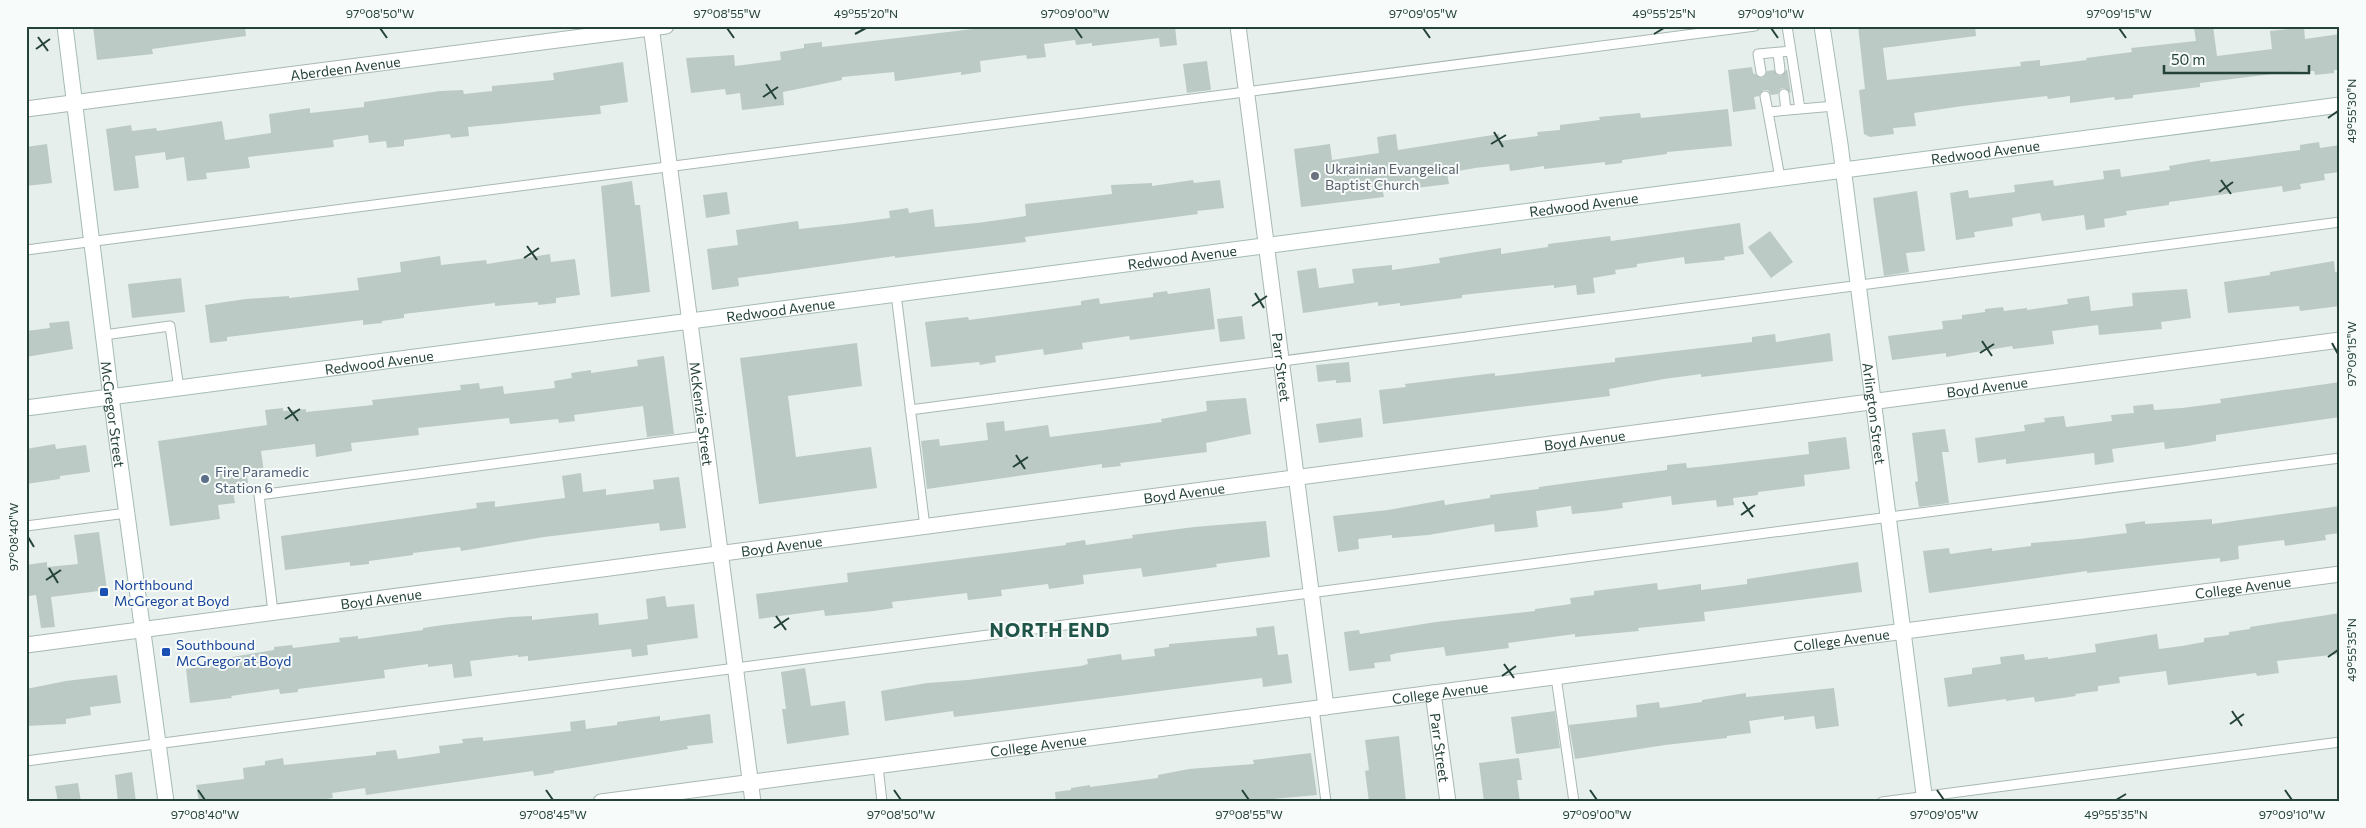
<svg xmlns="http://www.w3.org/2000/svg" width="2366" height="828" viewBox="0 0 2366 828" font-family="Commissioner,sans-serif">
<rect width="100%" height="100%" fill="#e6efeb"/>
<path fill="#bbcac4" d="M93,26h152l1,10 -94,13 1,5 -56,6z
M998,26h177l2,19 -17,2 -1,-9 -67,8v-3l-16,2 -1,-5 -31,4 2,13 -19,2 -1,-4 -46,6 1,11 -20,3v-3l-66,9 -1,-9 -52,5v3l-59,12 1,13 -42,5 -2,-17 -14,2 -1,-6 -34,4 -5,-35 48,-3 1,11 46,-6 -1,-8 24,-4v-4l18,-2v5z
M1858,26h117l1,10 -93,12 4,32 134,-14 -1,-4 20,-2v6l47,-6 -1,-2 46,-6 -1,-4 65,-7 -2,-13 19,-2 4,30 55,-7 -2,-18 34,-4 1,12 35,-5v36h-6v3l-19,2 -1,-4 -25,1 -89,11v4l-67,8v3l-18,2 -1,-3 -44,6v-7l-22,3 -1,-3 -84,10 -49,7 2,13 -23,2 1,6 -24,3 -6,-3 -5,-44 6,-1z
M1207,61l4,29 -24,3 -4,-29z
M623,62l5,40 -28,4 1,8 -133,13 1,9 -18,2 -1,-4 -46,6v6l-17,2 -1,-7 -17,2 -1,-8 -35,5 1,7 -86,10 2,11 -44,5 1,6 -20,2 -3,-24 -18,3 -1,-8 -30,4 4,32 -25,3 -8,-62 25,-4 1,6 24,-3 1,3 65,-10 3,19 46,-7 -2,-19 41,-6v5l54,-6v-5l76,-11 23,-1 1,4 28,-3v-5l62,-6 -1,-7z
M1752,67l1,6 9,5 3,-2 2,-5 7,-1 3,5 4,1 6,-7 4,24 -7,-5 -4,1 -2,5 -7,1 -3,-5h-5l-4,6 -5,1 2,12 -23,3 -5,-42z
M1728,109l4,37 -65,6v2l-45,6v3l-17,2v-3l-61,7v-3l-34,5 -1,-7 -34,4 -28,5 2,11 -66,8 1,5 -83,10 -7,-58 36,-5 2,16 47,-7 -2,-16 19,-3 2,16 101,-16 1,7 38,-5 -1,-4 23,-2v-5l40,-5 -1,-3 41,-4 1,5z
M2319,142l1,6 20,-3v27l-16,2 1,6 -25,4 1,5 -18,3 -1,-6 -113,16v3l-43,6 1,4 -23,4 1,8 -19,3 -2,-15 -42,6 -2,-8 -28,5 1,8 -39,6 1,5 -19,3 -6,-47 18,-3 1,8 46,-6 -1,-7 39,-5 1,6 50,-7 -1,-8 17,-2 1,8 49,-7 -1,-4 22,-4 19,-3v3l90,-12v-5z
M47,144l5,39 -26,3v-39z
M1193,180l1,3 26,-3 4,28 -27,3 1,3 -173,23 1,5 -131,16v-2l-157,22 1,8 -27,4 -5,-41 31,-4 -2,-15 62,-9 1,8 46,-5 45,-6 -1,-7 19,-3 1,5 24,-4 2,18 42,-4 49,-7 -1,-12 87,-10 -1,-9 41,-2v3z
M632,181l3,24h5l10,87 -39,5 -10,-111z
M1917,191l8,60 -19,2 3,19 -25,4 -11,-78z
M727,192l3,22 -24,4 -3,-23z
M1740,223l4,31 -20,3 1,3 -40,4 -1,-7 -47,7v3l-22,3 1,4 -23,4 2,15 -18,2 -1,-10 -22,3v-3l-92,10v3l-62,8v-3l-22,3v-4l-75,11 -6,-42 19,-3 3,20 35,-5 -2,-14 40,-4v5l48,-7 -1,-5 62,-10v6l47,-7v-3l62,-8 1,5z
M1770,231l23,31 -22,16 -23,-31z
M550,254l1,8 24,-3 5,36 -24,3v5l-18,2v-3l-43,4v-3l-91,11v4l-22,3v2l-19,2v-5l-136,17v4l-17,2 -5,-38 41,-6 43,-3v2l70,-8 -2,-12 44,-6 -1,-10 21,-3 19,-3 1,9 45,-5 1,4z
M2334,261l1,11 5,-1v35l-40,5 -1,-5 -71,7 -4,-31 46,-7v-3z
M181,278l4,34 -53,6 -4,-34z
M1210,288l5,41 -85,11 -1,-4 -47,7 1,6 -39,6 -1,-6 -48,7 1,6 -16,3 -1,-3 -48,5 -6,-45 43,-5 1,3 112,-15v-4l18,-3 1,6 53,-7v-4l14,-2 1,3z
M2187,289l4,29 -30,4 1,7 -63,6 -1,-10 -46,6 2,13 -41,5 -1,-3 -66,11v-4l-54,7 -4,-24 55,-7 -1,-8 20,-2v-4l23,-3v-3l18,-2 1,4 23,-3v2l41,-6 -1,-5 22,-3 2,15 42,-5 -1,-13z
M1242,316l3,23 -25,3 -3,-23z
M69,321l4,28 -47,8v-26l24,-3 -1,-5z
M1830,333l3,28 -132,16v-3l-37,5 -55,10 1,7 -227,28 -4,-34 27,-3 -1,-3 90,-11v3l120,-14v-4l137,-16v-5l23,-3 1,8z
M857,343l5,43 -74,10 8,61 75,-10 6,41 -118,16 -19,-146z
M664,356l10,78 -27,3 -4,-31 -69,9 1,6 -16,2 -1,-4 -48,5 -1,-6 -91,10 1,7 -68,8 1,8 -36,6 -1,-13 -54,7 3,21 -17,2 1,9 -16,2 3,18 -17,2 2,14 -50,7 -12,-85 109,-16 -2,-15 18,-2v3l23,-2v3l67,-7 -1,-5 89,-10 -1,-5 19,-2 1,6 23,-3 1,8 51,-6 -1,-7 18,-3 -1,-5 20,-3v3l47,-7 -1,-6z
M1349,362l2,20 -15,1v-3l-18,2 -2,-17z
M2340,382v35l-124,18v6l-29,5 -22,3 -1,-7 -52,7 2,13 -19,3 -1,-12 -88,11v-5l-28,4 -3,-25 50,-7 -1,-6 21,-3 -1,-4 20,-2 2,11 46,-6 -1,-6 23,-2 -1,-7 20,-2 1,6 28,-2 39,-5 -1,-4z
M1246,398l5,36 -45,9 1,9 -87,11 1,3 -19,2v-4l-175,25 -6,-48 18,-2 1,7 48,-6 -2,-17 18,-2 1,10 43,-6 2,12 47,-6 65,-9 -1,-3 46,-8 -1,-10z
M1361,418l2,19 -44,6 -3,-19z
M1945,429l4,23h-7l7,51 -30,4 -4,-25 3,-1 -6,-48z
M1846,437l4,32 -46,6 1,11 -47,6v3l-25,3 1,7 -17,2 -1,-7 -44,5 -1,-9 -49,7 1,5 -20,3 -31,3 -1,-8 -35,5 2,16 -43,5 -1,-8 -66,11 -36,3v-3l-34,4 1,10 -21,3 -5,-36 55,-6 56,-10 1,5 45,-7v-3l49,-6v-2l29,-4 99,-13v-5l19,-2 1,5 21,-2 101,-12 -1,-12z
M55,444l1,5 30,-4 4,27 -30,4v3l-34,5v-35z
M581,473l2,19 23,-3v6l48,-6 -1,-9 26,-3 7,51 -26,3 -1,-8 -115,14 -83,14 -1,-4 -47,6v2l-44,6v3l-19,2v-4l-65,8 -4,-34 196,-28 -1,-5 19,-2v6l70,-9 -3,-22z
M2340,506v27l-15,2 1,5 -41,6 -1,-6 -46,6 1,13 -19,3v-4l-133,15v-2l-158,22 -6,-42 26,-3 1,6 42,-6v3l39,-5v-3l48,-4 48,-6 -2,-9 20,-3v3l67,-5v5z
M1266,521l4,36 -54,7 1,3 -74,10 -2,-9 -58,7 1,9 -35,5 -1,-5 -47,6 1,6 -34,4 -1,-7 -75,9 1,6 -19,3 -49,5 -1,-6 -65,9 -3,-25 92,-12 -1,-9 174,-22 45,-6v-2l19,-3 1,5 47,-7 -1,-3 62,-8z
M99,532l8,58 -56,7 4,30 -14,1 -5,-33 -7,1 -3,-31 21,-3v5l31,-3 -4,-29z
M1858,562l4,30 -158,20 1,9 -67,7 1,3 -64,6v-3l-67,9 1,5 -63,8 -2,-9 -47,6 -7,2 1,6 -17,2 1,5 -26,3 -5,-39 15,-2 1,4 76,-12 99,-11v-2l36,-5 -1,-6 24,-3v-4l16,-2 47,-6 1,7 43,-6v6l46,-6v-5z
M665,596l2,11 27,-3 4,34 -51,7 1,10 -16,2 -1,-8 -103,12v-5l-10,1v-2l-48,6 2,15 -18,2 -2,-14 -24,3v-3l-44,6 1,8 -87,11v3l-18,2 -1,-5 -48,7 1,2 -42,5 -4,-34 22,-3v-5l66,-11v-3l18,-2 1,3 47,-6 -1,-4 19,-2v3l65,-9v-2l20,-3 68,-8 21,-1v4l66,-7 1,12 49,-6 -2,-20z
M2340,613v41l-63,7 2,12 -22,3 -1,-3 -88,12 -2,-14 -47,6 1,6 -22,3v5l-23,3 1,2 -41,6 -1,-5 -28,4v-2l-58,8 -4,-29 28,-4v-6l29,-4 -1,-7 24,-3 1,6 23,-3v2l48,-7 -1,-8 62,-10 2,15 23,-3 22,-4v-4l25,-3v-3l21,-3v-2z
M1274,626l4,29 10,-1 4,29 -29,4 -1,-9 -308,39 -1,-6 -68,10 -4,-30 46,-8 41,-3 113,-14 7,-2 -1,-5 34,-5 1,6 33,-4 -1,-7 15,-2v-3l88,-8 -1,-8z
M805,668l6,38 34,-5 4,34 -62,9 -5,-35h4l-5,-37z
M117,675l4,28 -31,4 1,8 -25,4v5l-40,2v-37l40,-8z
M1834,688l5,38 -23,3 -2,-13 -30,4v-4l-35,5 2,12 -24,3v2l-62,7 -90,14 -6,-34 68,-8 -1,-12 23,-3 1,6 42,-6v-2l44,-7v4z
M1555,711l5,37 -44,6 -5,-37z
M710,714l3,29 -26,3 1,3 -134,22v2l-20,3 -1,-5 -167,24 -1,-7 -33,5 1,5 -28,4h-106l-3,-17 48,-6 -1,-11 22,-3v-4l18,-3 1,7 92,-10v-3l20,-2 2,9 42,-6 -1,-7 24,-3 -1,-4 21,-2v4l88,-10 -1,-9 15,-2 1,9 31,-4v-3l43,-6v5z
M1399,736l7,66h-37l-4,-31 4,-1 -4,-30z
M1311,753l6,42 -78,7h-183l-1,-10 16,-2v-2l19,-3v2l68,-9v-3l31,-6 65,-5 -1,-4z
M1519,758l3,22h-5l3,22h-36l-5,-39z
M132,772l4,30h-18l-3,-27z
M78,783l3,19h-23l-3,-16z"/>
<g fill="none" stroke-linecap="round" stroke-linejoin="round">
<g stroke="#a8b8b2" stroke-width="11">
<path id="lane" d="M1787,26l13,83
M1778,53l2,17
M1761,72l-3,-18 33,-3
M1784,94l2,16
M1765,96l3,16
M1780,178l-12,-66 66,-6
M26,250l1729,-224
M896,294l29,233
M104,335l66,-9 9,63
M910,410l1430,-188
M26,526l101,-13
M273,612l-14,-117 445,-59
M1556,677l18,125
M1314,708l12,94
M26,761l2314,-303
M878,766l4,36
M1882,802l458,-60"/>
</g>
<g stroke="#a8b8b2" stroke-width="17">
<g id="street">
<path id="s1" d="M651,26l102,776"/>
<path id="s2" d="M1238,26l88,681"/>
<path id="s3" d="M26,109l640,-83"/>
<path id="s4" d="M26,645l2314,-305"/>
<path id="s5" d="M1433,693l15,109"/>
<path id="s6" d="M601,802l1739,-228"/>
</g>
</g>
<g stroke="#a4bbb3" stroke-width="17">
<g id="secondary">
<path id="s7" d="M65,26l46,371 55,405"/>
<path id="s8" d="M1822,26l18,118 85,658"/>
<path id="s9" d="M26,408l2314,-303"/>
</g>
</g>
<use href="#lane" stroke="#fff" stroke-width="9"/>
<use href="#street" stroke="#fff" stroke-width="15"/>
<use href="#secondary" stroke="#fff" stroke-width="15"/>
</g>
<path fill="none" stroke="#24423a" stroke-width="2" d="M380,28l7,10M727,28l7,10M1075,28l7,10M1423,28l7,10M1771,28l7,10M2119,28l7,10M855,34l11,-6M1654,34l10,-6M38,37l10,14M36,49l14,-10M766,84l10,15M763,97l15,-10M2328,118l10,-7M1494,132l9,15M1491,144l15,-9M2221,180l10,14M2219,192l14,-10M527,246l10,14M524,258l15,-10M1255,293l9,15M1252,306l15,-10M1982,341l10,15M2332,343l6,11M1980,353l14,-9M288,407l10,14M285,419l15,-10M1016,455l9,14M1013,467l15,-10M1743,502l10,15M1741,515l14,-10M28,537l6,10M49,568l9,15M46,580l15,-10M776,616l10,14M774,628l15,-10M2328,657l10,-7M1504,664l10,14M1502,676l14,-10M2232,711l10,15M2230,724l14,-10M198,790l7,10M546,790l7,10M894,790l7,10M1242,790l7,10M1590,790l7,10M1937,790l7,10M2285,790l7,10M2116,800l10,-6"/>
<circle fill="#6b7280" stroke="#f7fbf9" stroke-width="2" cx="1315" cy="176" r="5"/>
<circle fill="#5c6f8a" stroke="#f7fbf9" stroke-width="2" cx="205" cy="479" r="5"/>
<g fill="#1a4fb4" stroke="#f7fbf9" stroke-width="2">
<rect x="99" y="587" width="10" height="10" rx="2.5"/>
<rect x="161" y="647" width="10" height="10" rx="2.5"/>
</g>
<g text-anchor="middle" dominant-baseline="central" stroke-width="4" stroke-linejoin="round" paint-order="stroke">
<g font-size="14" fill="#24423a" stroke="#f7fbf9">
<text stroke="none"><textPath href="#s3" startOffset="322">Aberdeen Avenue</textPath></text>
<text stroke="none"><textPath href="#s9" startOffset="1976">Redwood Avenue</textPath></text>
<text stroke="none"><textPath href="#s9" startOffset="1571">Redwood Avenue</textPath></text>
<text stroke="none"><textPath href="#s9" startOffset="1166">Redwood Avenue</textPath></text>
<text stroke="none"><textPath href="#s9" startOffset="761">Redwood Avenue</textPath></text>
<text stroke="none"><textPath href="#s9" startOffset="356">Redwood Avenue</textPath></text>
<text stroke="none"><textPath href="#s2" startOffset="344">Parr Street</textPath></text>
<text stroke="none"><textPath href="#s4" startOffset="1978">Boyd Avenue</textPath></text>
<text stroke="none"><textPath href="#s7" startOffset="391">McGregor Street</textPath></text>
<text stroke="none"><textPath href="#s1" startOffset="391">McKenzie Street</textPath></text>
<text stroke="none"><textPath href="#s8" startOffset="391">Arlington Street</textPath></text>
<text stroke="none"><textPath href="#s4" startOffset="1572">Boyd Avenue</textPath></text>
<text stroke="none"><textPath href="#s4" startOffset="1168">Boyd Avenue</textPath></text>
<text stroke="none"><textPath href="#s4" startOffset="762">Boyd Avenue</textPath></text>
<text stroke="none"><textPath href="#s6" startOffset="1656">College Avenue</textPath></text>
<text stroke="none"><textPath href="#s4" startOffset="358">Boyd Avenue</textPath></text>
<text stroke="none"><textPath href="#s6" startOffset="1251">College Avenue</textPath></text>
<text stroke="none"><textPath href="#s6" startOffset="846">College Avenue</textPath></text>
<text stroke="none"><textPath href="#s6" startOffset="441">College Avenue</textPath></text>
<text stroke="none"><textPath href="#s5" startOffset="55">Parr Street</textPath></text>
</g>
<g font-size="14" fill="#5b616d" stroke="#f7fbf9" text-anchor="start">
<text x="1325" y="168">Ukrainian Evangelical<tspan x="1325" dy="16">Baptist Church</tspan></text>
</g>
<g font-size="14" fill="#4e5e75" stroke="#f7fbf9" text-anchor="start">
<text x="215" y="471">Fire Paramedic<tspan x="215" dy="16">Station 6</tspan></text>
</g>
<g font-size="14" fill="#164399" stroke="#f7fbf9" text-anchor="start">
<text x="114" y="584">Northbound<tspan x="114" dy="16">McGregor at Boyd</tspan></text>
<text x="176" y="644">Southbound<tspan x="176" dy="16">McGregor at Boyd</tspan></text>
</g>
<g font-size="19" font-weight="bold" letter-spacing="1" fill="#1f5548" stroke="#f7fbf9">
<text x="1050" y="629">NORTH END</text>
</g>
</g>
<rect width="2366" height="828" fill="none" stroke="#f7fbf9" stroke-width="55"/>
<path d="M2164 65v8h145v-8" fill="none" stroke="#24423a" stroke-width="2.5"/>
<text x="2171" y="65" font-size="15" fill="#24423a" stroke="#f7fbf9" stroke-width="4" paint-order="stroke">50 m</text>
<rect x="28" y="28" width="2310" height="772" fill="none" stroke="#24423a" stroke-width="2"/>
<g font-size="12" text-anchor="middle" fill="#24423a">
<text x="380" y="18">97°08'50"W</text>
<text x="727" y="18">97°08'55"W</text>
<text x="866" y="18">49°55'20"N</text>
<text x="1075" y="18">97°09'00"W</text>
<text x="1423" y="18">97°09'05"W</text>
<text x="1664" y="18">49°55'25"N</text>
<text x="1771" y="18">97°09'10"W</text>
<text x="2119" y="18">97°09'15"W</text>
<text transform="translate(2352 111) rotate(-90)" y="4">49°55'30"N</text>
<text transform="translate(2352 354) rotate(-90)" y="4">97°09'15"W</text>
<text transform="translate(14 537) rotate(-90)" y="4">97°08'40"W</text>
<text transform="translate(2352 650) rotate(-90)" y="4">49°55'35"N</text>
<text x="205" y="819">97°08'40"W</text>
<text x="553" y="819">97°08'45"W</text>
<text x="901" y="819">97°08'50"W</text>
<text x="1249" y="819">97°08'55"W</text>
<text x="1597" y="819">97°09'00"W</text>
<text x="1944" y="819">97°09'05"W</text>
<text x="2116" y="819">49°55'35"N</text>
<text x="2292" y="819">97°09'10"W</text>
</g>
</svg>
